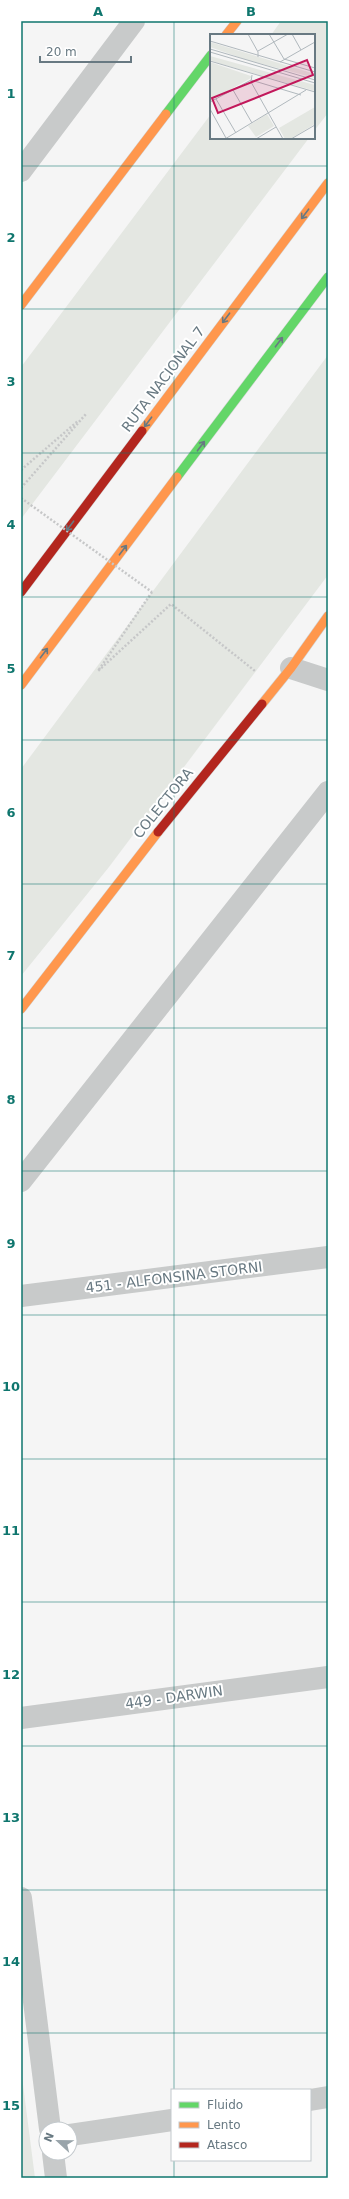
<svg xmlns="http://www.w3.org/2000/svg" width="349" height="2199" viewBox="0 0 349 2199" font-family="'DejaVu Sans',sans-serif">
<rect width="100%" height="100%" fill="#f5f5f5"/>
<path fill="#e4e7e2" d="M281,21h47v92l-14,18v-96h-43z
M211,114v24h98l-288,381v-152z
M328,355v220l-219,292 -88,109v-207z
M21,2069l14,109h-14z"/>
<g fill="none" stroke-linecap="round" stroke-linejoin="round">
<g stroke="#d1d2d3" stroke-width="10">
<path id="fast" d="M166,114l45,-59
M177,477l151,-200"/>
</g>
<g stroke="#d1d2d3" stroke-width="10">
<path id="slow" d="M226,35l11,-14
M21,305l145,-191
M142,431l186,-248
M21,685l156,-208
M262,704l29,-36 37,-52
M21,1009l137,-177"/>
</g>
<g stroke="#d1d2d3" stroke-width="10">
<path id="jam" d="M21,592l121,-161
M158,832l104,-128"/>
</g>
<path stroke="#c6c7c8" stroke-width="2.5" stroke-dasharray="2 2" stroke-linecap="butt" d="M21,470l57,-49
M21,488l65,-74
M152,592l-54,79 73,-67 84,67"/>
<path stroke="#c8caca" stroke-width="22" d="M21,171l113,-150
M291,668l37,12
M21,1181l307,-389
M21,1296l307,-39
M21,1718l307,-41
M21,1898l29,231
M310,2100l18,-3
M70,2135l102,-15
M53,2153l3,25"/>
<use href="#fast" stroke="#63d668" stroke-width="9"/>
<use href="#slow" stroke="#ff974d" stroke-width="9"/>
<use href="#jam" stroke="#b3261e" stroke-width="9"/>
<path stroke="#c6c7c8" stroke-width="2.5" stroke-dasharray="2 2" stroke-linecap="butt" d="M21,498l131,94"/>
</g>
<defs><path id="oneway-shaft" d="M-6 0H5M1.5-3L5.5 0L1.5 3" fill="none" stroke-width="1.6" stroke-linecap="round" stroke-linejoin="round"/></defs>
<g stroke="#687982">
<use href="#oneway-shaft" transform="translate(305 214) rotate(127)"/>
<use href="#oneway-shaft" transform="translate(226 318) rotate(127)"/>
<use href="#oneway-shaft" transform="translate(279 342) rotate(-53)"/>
<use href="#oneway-shaft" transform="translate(148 422) rotate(127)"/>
<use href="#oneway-shaft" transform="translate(201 446) rotate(-53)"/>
<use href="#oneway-shaft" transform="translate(70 526) rotate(127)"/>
<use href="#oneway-shaft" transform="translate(123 550) rotate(-53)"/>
<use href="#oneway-shaft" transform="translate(44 653) rotate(-53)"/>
</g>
<path fill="none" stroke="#0f766e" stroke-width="1" stroke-opacity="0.55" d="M174,21v2069M21,166h307M21,309h307M21,453h307M21,597h307M21,740h307M21,884h307M21,1028h307M21,1171h307M21,1315h307M21,1459h307M21,1602h307M21,1746h307M21,1890h307M21,2033h307M174,2160v18"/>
<g text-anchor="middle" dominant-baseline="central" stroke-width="4" stroke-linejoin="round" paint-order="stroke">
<g font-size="14" fill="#687982" stroke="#fff">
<text transform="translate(163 379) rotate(-53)">RUTA NACIONAL 7</text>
<text transform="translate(163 803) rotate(-51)">COLECTORA</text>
<text transform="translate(174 1277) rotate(-7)">451 - ALFONSINA STORNI</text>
<text transform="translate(174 1697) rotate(-8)">449 - DARWIN</text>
</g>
</g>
<g transform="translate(210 34)">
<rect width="105" height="105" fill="#f5f5f5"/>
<path d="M0,8l105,32v4l-71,-19 -34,-12zM0,22l105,29v6l-97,-28 -8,-3zM0,28l41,14v2l-41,23zM105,73v17l-25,15h-5l-6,-11zM57,80l7,12 -18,11 -8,-11z" fill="#e4e7e2"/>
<path fill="none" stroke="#b0b8bd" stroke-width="1" d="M38,0l10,18v5M59,0l15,25M82,0l9,16M0,7l105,31M0,15l105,31M48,17l30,-17M0,18l105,31M74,25l31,9M0,27l105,31M70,28l35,-20M42,41l-1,7 32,57M41,46l50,15M23,56l19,33M6,65l20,34M0,68l41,-22M0,75l16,29M15,105l81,-49M46,105l20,-12M81,105l24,-14"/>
<path fill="#c2185b" fill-opacity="0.15" stroke="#c2185b" stroke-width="2" d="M97,26l6,15 -95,38 -6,-15z"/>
<rect width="105" height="105" fill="none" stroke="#687982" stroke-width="2"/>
</g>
<rect width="349" height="2199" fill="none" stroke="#ffffff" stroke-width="44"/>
<rect x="171" y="2089" width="140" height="72" fill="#ffffff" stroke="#c3c9cd"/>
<rect x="179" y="2102" width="20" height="6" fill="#63d668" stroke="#c3c9cd"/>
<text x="207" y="2109" font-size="12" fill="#687982">Fluido</text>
<rect x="179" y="2122" width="20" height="6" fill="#ff974d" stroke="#c3c9cd"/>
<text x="207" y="2129" font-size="12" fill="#687982">Lento</text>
<rect x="179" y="2142" width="20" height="6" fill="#b3261e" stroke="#c3c9cd"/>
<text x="207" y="2149" font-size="12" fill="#687982">Atasco</text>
<g transform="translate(58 2141) rotate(292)"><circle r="19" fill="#ffffff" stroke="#c3c9cd"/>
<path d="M0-3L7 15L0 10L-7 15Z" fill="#99a4aa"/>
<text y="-6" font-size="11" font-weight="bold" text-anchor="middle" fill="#687982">N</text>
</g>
<path d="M40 56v6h91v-6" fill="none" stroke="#687982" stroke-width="2"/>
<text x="46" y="56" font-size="12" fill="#687982" stroke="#ffffff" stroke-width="3" paint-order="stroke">20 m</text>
<rect x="22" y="22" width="305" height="2155" fill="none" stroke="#0f766e" stroke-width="1.5"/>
<g font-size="13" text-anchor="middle" font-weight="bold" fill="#0f766e">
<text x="98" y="16">A</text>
<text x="251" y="16">B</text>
<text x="11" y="98">1</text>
<text x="11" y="242">2</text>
<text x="11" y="386">3</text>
<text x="11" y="529">4</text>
<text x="11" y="673">5</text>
<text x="11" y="817">6</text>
<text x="11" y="960">7</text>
<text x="11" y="1104">8</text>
<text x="11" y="1248">9</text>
<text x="11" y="1391">10</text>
<text x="11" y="1535">11</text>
<text x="11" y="1679">12</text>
<text x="11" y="1822">13</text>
<text x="11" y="1966">14</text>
<text x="11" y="2110">15</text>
</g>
</svg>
